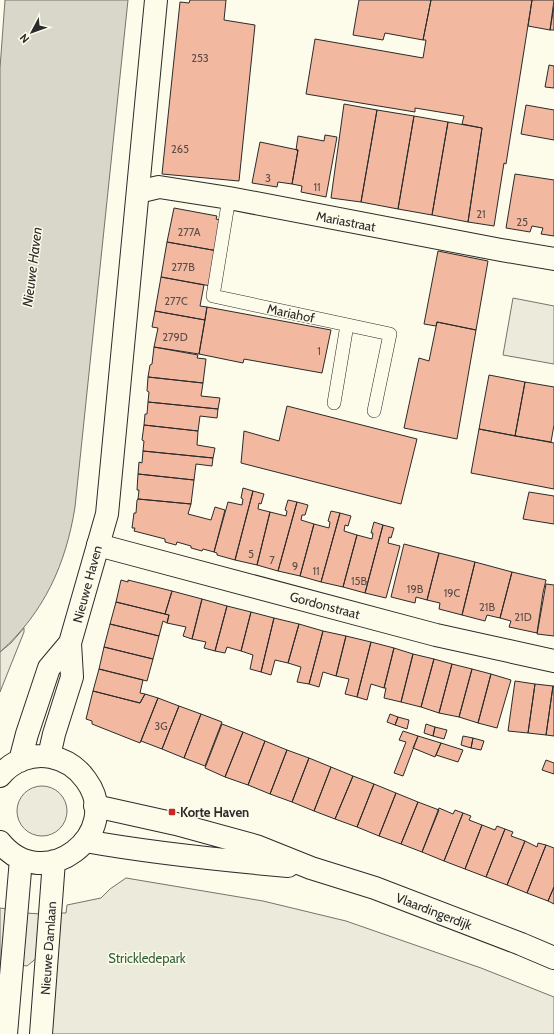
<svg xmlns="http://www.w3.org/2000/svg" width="554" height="1034" viewBox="0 0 554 1034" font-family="Cabin,sans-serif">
<rect width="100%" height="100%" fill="#fdfbea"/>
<path fill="#ecebdb" stroke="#74746e" d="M513,298l41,8v58l-51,-9z
M24,628v4l-24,60v-40l11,-9z
M17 811a25 25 0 1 1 50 0a25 25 0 1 1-50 0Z
M126,878l137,23 83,20 135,47 73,29v37h-504l9,-121h7l1,-8 34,-7 9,-9z
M0,908l8,1 -8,70z
M25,913l17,1 -3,42 -12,10 -6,-1z"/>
<path fill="#d8d7c9" stroke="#74746e" d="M5,0h123l-53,507c-9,57 -31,106 -75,145v-584z"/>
<path fill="#f2b8a0" stroke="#2b2b2b" d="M190,0h36l-2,20 31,5 -16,156 -77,-7 18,-172 9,1z
M359,0h72l-8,40 -38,-7 -2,7 -30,-5z
M431,0h101l-26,164 -2,-1 -10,63 -26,-4 14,-94 -20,-4 2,-8 -49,-8v4l-109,-18 9,-55 108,19 3,-18h-3z
M532,0h22l-4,30 -22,-4z
M554,6v24h-4z
M549,65l5,1v22l-9,-1z
M344,104l33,6 -16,92 -30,-4z
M526,105l28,5v30l-33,-6z
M377,110l37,6 -16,93 -37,-7z
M414,116l34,6 -16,93 -34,-6z
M448,122l34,6 -14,94 -36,-7z
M325,135l12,2 -11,60 -25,-5 1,-6 -10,-2 6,-34h-2l2,-14 26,5z
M260,142l38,8 -6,34 -14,-2 -1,5 -25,-4z
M515,174l39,6v56l-13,-2 2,-6 -11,-2 -2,6 -24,-4z
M174,208l43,8 -1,3 8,2 -6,30 -51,-9z
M167,242l51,9 -7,35 -50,-9z
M438,251l50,10 -12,69 -39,-8 -1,4 -12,-2z
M161,277l43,8 -4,21 7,1 -2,13 -50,-9z
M207,307l124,23 -9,43 -78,-14 -1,4 -44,-9z
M155,311l50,9 -6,34 -45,-7 4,-19 -6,-1z
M437,322l39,8 -19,109 -53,-11 15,-70 10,3z
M154,347l44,8 -1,3 9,1 -3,24 -55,-6 2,-12 2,-1z
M489,375l36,7 -10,54 -36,-7z
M148,377l55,6 -2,13 19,2 -2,11 -70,-7 1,-10 -2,-1z
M525,382l29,5v38l-3,17 -36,-6z
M148,402l70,7 -1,9 -17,-2 -2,15 -54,-6 1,-11h2z
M287,406l130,33 -16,65 -160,-41 3,-32 35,10z
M144,425l54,6 -1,14 18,3 -2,10 -70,-7 1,-10 -2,-1z
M479,429l75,14v46l-83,-16z
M143,451l70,7 -1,8 -16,-2 -2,16 -56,-6 1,-12 3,1z
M138,474l56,6 -3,24 -53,-5 1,-9h-2z
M243,488l10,3 -18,69 -18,-5v-2l-3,-1 14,-50 14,3 1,-6 -2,-1z
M253,491l11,3 -3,10 -2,-1 -1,6 12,3 -13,53 -22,-5z
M529,492l25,4v28l-31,-5z
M138,499l53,5 -3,10 23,6 4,-13 10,3 -11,42 -11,-3 -1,2 -11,-3v-2l-14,-4 -1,3 -11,-3v-3l-31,-8 1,-3h-3l2,-15h2l1,-13z
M288,500l9,2 -19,69 -21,-6 13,-53 16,4 1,-5 -2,-1z
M297,502l11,3 -3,10h-3l-1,5 13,4 -14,52 -22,-5z
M331,511l9,2 -19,69 -21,-6 14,-52 15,4 1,-6 -2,-1z
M340,513l11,3 -3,10 -3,-1 -1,6 13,4 -14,52 -22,-5z
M374,522l9,3 -18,68 -22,-6 14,-52 15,4 1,-6h-2z
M383,525l11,3 -3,10 -2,-1 -1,6 12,3 -14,52 -21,-5z
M404,544l35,9 -12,47 -11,-3 -1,6 -24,-6z
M439,553l36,9 -13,53 -23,-6 1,-6 -13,-3z
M475,562l37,10 -12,46 -13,-3 -2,6 -23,-6z
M512,572l34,8 -3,13 -6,40 -28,-6 2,-6 -11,-3z
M121,580l7,2v-2l44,11 -7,23 -49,-12z
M546,584l8,1v51l-17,-2z
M172,591l30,8 -10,40 -9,-3 3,-9 -19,-4 2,-8 -4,-1z
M202,599l25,7 -12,45 -11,-3 2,-6 -14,-3z
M116,602l53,13 -2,8 -4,-2 -4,15 -49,-12z
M227,606l24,6 -10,39 -14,-4 -2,6 -10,-2z
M251,612l23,6 -13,54 -11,-3 3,-14 -12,-4z
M274,618l25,6 -11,39 -13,-3 -4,15 -10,-3z
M110,624l49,12 -6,23 -49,-12z
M299,624l24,7 -14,53 -12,-2 4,-15 -13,-4z
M323,631l23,5 -10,40 -13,-4 -4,15 -10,-3z
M346,636l25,6 -14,55 -12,-3 4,-15 -13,-3z
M371,642l23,6 -10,40 -13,-4 -4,16 -10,-3z
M104,647l49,12 -6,22 -48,-12z
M394,648l19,6 -12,48 -17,-4 2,-10h-2z
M413,654l21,5 -13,48 -20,-5z
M434,659l18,5 -13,49 -18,-6z
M452,664l20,5 -13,48 -20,-4z
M99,669l44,11 -3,13 5,1 -5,9 -47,-12z
M472,669l19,5 -13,49 -19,-6z
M491,674l20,6 -14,48 -19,-5z
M515,681l20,3 -7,49 -20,-2z
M535,684l18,2 -7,49 -18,-2z
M553,686h1v50l-8,-1z
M93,691l47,12 5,-9 13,4 -18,45 -48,-19v-3l-6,-2z
M158,698l21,8 -17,43 -21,-8z
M179,706l22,8 -17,44 -22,-9z
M201,714l21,8 -17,44 -21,-8z
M390,714l8,3 -3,8 -8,-3z
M398,717l11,3 -2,9 -12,-4z
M222,724l21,8 -18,45 -20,-9z
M426,724l9,3 -2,9 -9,-3z
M435,727l12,3 -3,9 -11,-3z
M403,731l15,5 -15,40 -9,-3 12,-31 -7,-2z
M243,732l22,9 -17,44 -23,-8z
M418,736l23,7 -6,14 -22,-9z
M463,736l10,2 -2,10 -10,-3z
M473,738l11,3 -3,9 -10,-2z
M265,741l22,9 -17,44 -22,-9z
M441,743l22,7 -5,12 -22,-7z
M287,750l22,8 -17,44 -22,-8z
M309,758l22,9 -17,44 -22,-9z
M546,760l8,3v11l-12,-4z
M331,767l22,9 -18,43 -21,-8z
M353,776l21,8 -17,43 -22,-8z
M374,784l22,9 -17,43 -22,-9z
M396,793l22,9 -17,42 -22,-8z
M418,802l21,8 -17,42 -21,-8z
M439,808l14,6 2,-4 8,3 -19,48 -22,-9z
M463,813l8,3 -2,4 13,5 -17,44 -21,-8z
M482,825l13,5 2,-4 8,3 -19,48 -21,-8z
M505,829l8,3 -2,4 14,5 -18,44 -21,-8z
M525,841l12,6 1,-4 8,2 -19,48 -20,-8z
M546,845l8,3v39l-6,14 -21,-8z
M554,887v17l-6,-3z"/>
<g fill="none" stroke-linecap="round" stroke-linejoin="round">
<g stroke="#2b2b2b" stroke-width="14">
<path id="service" d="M229,198l-16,98 177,38 -16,77
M334,403l13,-78"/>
</g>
<g stroke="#2b2b2b" stroke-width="24">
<path id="minor" d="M138,192l21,-5 70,11 272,52 53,9
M98,545l338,90 118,26
M95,806l81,18 80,22 55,22 64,20 146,56 33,14
M85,841c67,12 135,19 203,25"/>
</g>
<g stroke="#2b2b2b" stroke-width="24">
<path id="tertiary" d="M49,756l5,-22 18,-57 -2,-34 37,-129 49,-514
M20,761l7,-27 22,-66 21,-25
M0,776c12,-15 32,-23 51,-19 15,3 26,10 35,23 39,53 -42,117 -86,62
M6,1034l15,-175
M41,1034l13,-173"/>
</g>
<use href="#service" stroke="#fdfbea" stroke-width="13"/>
<use href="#minor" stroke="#fdfbea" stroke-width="22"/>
<use href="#tertiary" stroke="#fdfbea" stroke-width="22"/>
</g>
<rect fill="#c62828" stroke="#fdfbea" stroke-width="1.5" x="168" y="808" width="8" height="8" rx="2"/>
<g text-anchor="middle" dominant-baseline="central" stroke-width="3" stroke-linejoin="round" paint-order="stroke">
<g font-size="11" fill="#5d4e48">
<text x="200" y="58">253</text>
<text x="180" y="149">265</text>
<text x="268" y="178">3</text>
<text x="317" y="187">11</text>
<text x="481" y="214">21</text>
<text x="522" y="222">25</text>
<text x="189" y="232">277A</text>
<text x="183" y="267">277B</text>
<text x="176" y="301">277C</text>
<text x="175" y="337">279D</text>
<text x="319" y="351">1</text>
<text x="251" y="554">5</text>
<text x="272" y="560">7</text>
<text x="295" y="566">9</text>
<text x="316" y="571">11</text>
<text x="359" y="581">15B</text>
<text x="415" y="589">19B</text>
<text x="452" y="593">19C</text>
<text x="487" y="607">21B</text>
<text x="523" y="617">21D</text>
<text x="161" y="726">3G</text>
</g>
<g font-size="13" fill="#2b2b2b" stroke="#fdfbea">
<text transform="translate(346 221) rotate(11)">Mariastraat</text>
<text transform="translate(291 313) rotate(12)">Mariahof</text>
<text transform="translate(87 584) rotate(-75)">Nieuwe Haven</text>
<text transform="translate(325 605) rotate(15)">Gordonstraat</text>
<text transform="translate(434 911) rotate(21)">Vlaardingerdijk</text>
<text transform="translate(48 948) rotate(-86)">Nieuwe Damlaan</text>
</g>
<g font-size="13" font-weight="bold" fill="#2b2b2b" stroke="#fdfbea" text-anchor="start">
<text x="180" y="812">Korte Haven</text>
</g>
<g font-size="13" fill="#34623c" stroke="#fdfbea">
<text x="147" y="958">Strickledepark</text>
</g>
<g font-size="14" font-style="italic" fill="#2b2b2b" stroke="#fdfbea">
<text transform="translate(32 267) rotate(-83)">Nieuwe Haven</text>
</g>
</g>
<g transform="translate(32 32) rotate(229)" stroke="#fdfbea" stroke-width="3" paint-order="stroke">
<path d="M0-3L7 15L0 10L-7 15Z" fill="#2b2b2b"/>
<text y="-6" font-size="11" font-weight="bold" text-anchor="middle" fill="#2b2b2b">N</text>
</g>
</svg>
